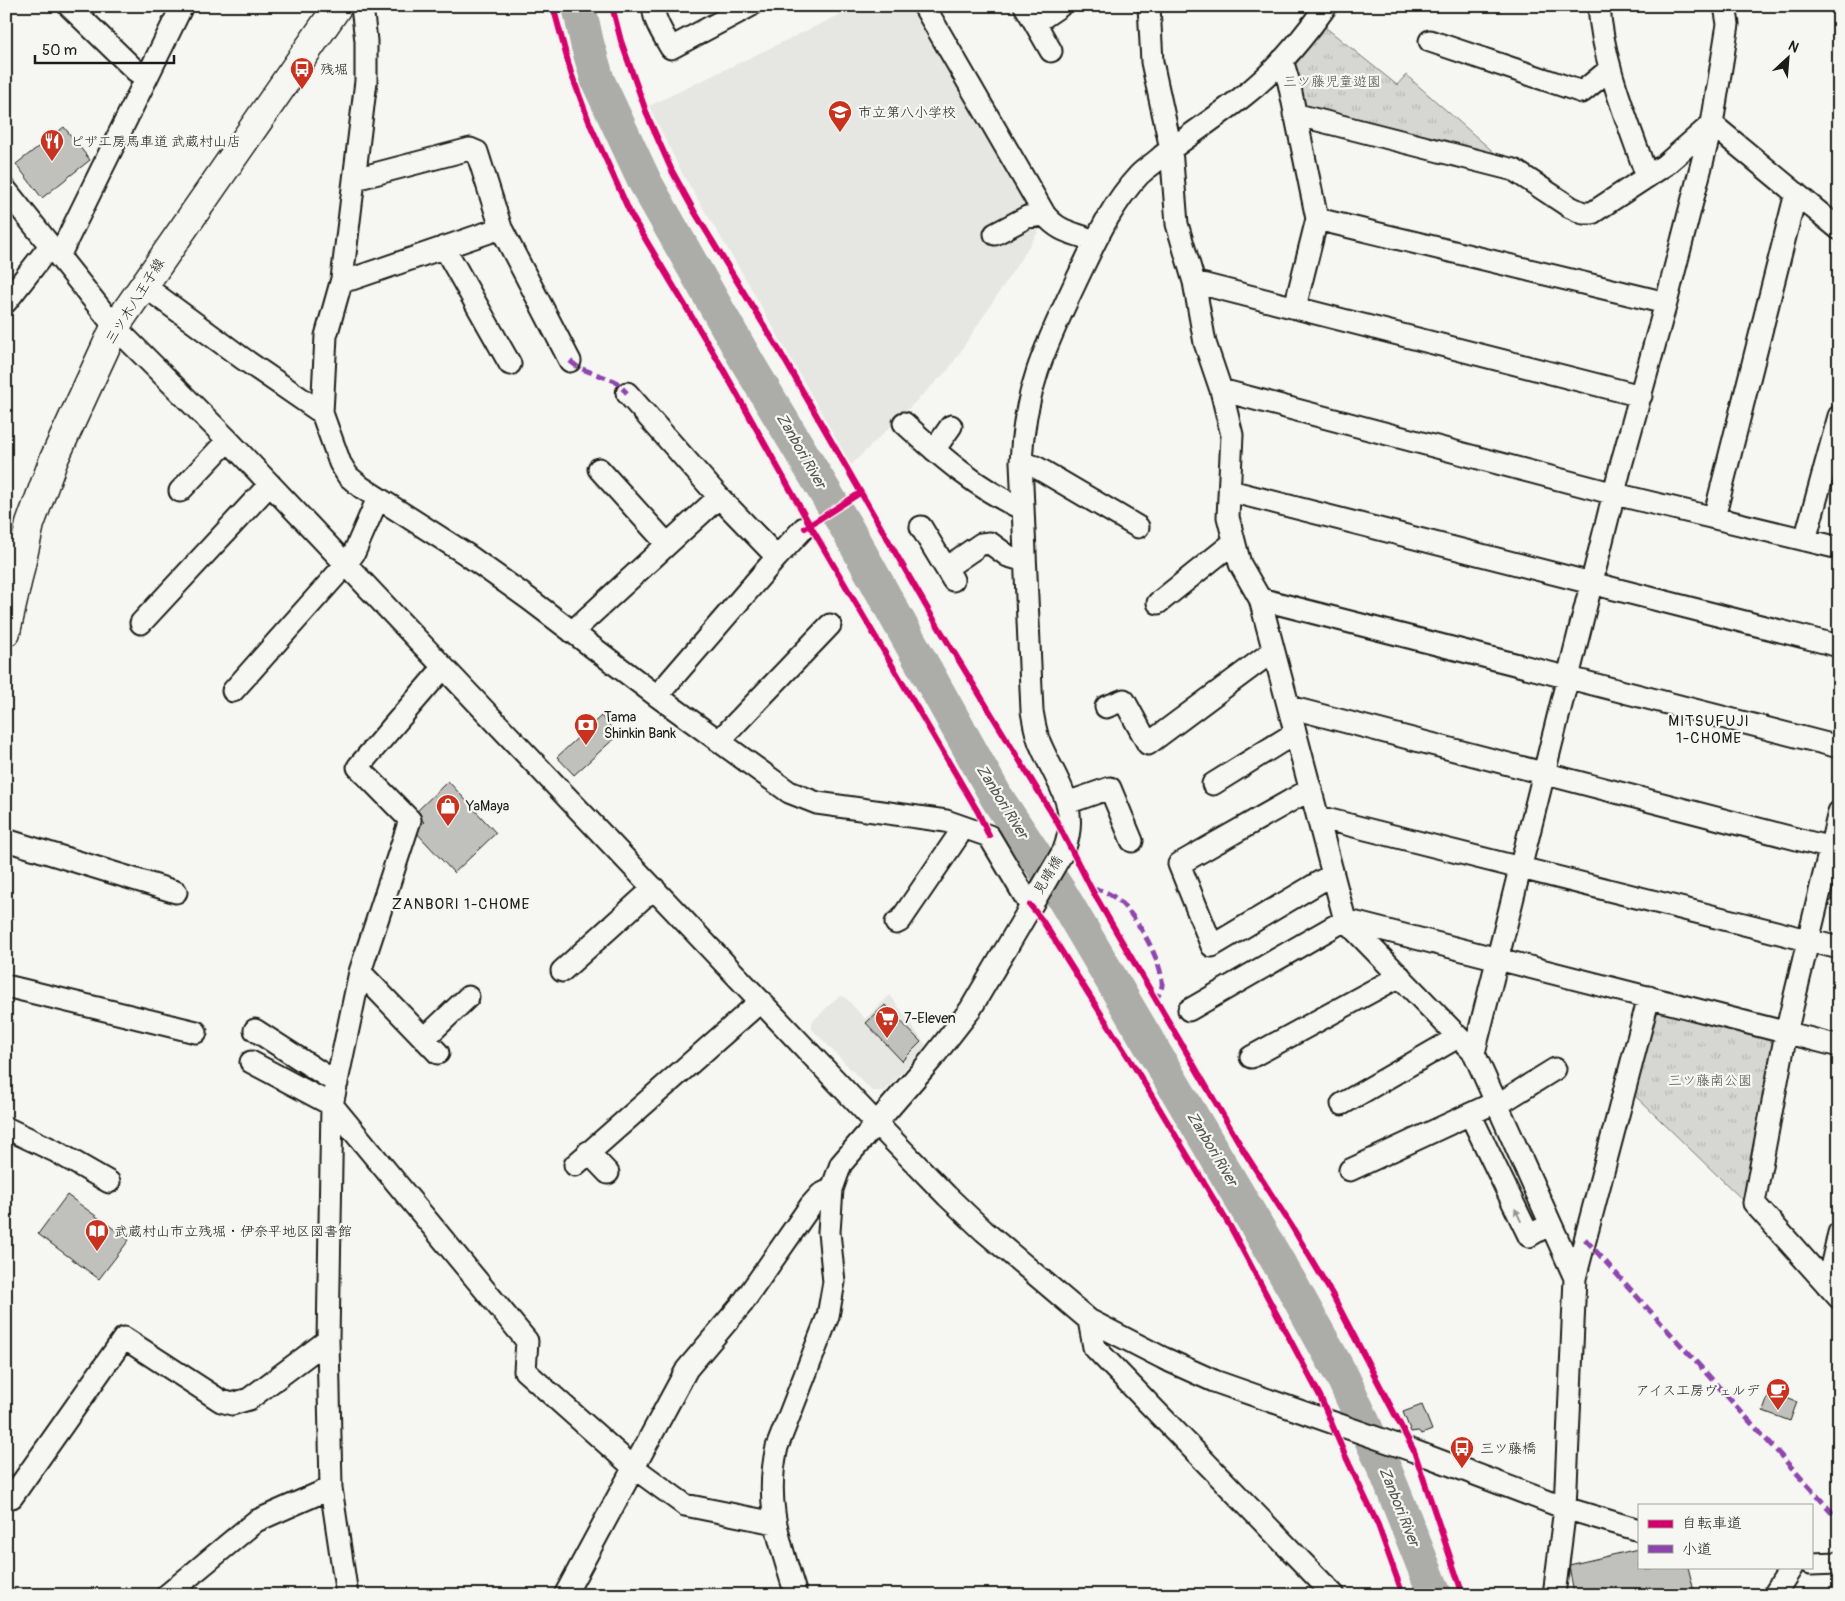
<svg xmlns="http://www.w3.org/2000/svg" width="1845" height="1601" viewBox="0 0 1845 1601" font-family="Pangolin,'Klee One',sans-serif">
<defs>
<pattern id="park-tufts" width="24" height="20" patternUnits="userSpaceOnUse" patternTransform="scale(1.25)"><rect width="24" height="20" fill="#d6d6d2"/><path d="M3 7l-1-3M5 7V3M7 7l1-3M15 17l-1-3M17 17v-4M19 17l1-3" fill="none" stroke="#b7b7b4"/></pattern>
</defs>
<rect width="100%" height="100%" fill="#f6f6f2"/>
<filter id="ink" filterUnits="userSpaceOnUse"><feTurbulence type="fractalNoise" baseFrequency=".02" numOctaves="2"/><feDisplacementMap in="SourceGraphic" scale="10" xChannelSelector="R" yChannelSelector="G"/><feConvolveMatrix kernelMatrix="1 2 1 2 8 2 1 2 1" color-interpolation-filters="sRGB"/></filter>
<g filter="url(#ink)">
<path fill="#e6e6e2" d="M858,6h60l126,217 -95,146 -98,96 -104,-184 -65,-108 -33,-67z
M890,995l36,50 -41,46h-13l-61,-63v-5l28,-27 6,1 20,22z"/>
<path fill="url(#park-tufts)" stroke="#797977" d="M1325,27l72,58 9,-10 100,88 -203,-51 -14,-39z
M1653,1001l129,34 -33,171 -120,-116z"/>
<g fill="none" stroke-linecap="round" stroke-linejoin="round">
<path stroke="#acaca9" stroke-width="34" d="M579,6l8,37 11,38 47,101 104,183 97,162 151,271 64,96 230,390 53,96 42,92 49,123"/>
</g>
<path fill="#c0c0bd" stroke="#1c1c1c" d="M64,127l26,33 -48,38 -26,-34z
M601,716l17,19 -44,40 -17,-18z
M448,781l48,52 -42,40 -39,-42 9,-9 -9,-9z
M885,1005l36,37 -19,19 -36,-38z
M67,1195l62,45 -30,39 -61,-45z
M1770,1392l27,10 -7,19 -27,-10z
M1422,1405l10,25 -10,4 -4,-3 -7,1 -8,-20z
M1638,1549l1,18h6l1,3 13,-3h29l7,28h-121l-5,-30z"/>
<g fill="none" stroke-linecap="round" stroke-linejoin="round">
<g stroke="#1c1c1c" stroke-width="25">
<path id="minor" d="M69,6l67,65 10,7
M362,6l4,35v40l-24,198 -16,57 -4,77 18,50 8,13 13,11 105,67 63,45 128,97 132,96 28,11 129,18 43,15 41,69
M654,6c-2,13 11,31 17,42l79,-42
M924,6l121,209c16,19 29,17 49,26
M1025,6l10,17
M1149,6l3,56 19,87 6,75 17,58 11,61 16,47 11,45 -4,82 12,47 20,35 85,321 129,133 101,225
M1599,6c4,59 29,115 48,171
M1430,41l152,51 28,-23
M1051,51l-16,-28 25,-17
M1282,60l7,23 28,136 -22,88
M1294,114l220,56 56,37 13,6h9l73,-48 47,-41
M1712,124l127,105
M6,190l109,137 113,113 648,683 71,73 37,35 105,89 74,38 51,23 200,70 151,57 74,22
M1317,219l349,84
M501,228l69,133
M995,234l32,-17 18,-2
M444,247l66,117
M59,256l123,-250
M342,279h10l149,-51 -24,-76 -7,-3 -107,28 -8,-2
M1194,282l447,114
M143,285l99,73 80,55
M6,302l44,-56
M1221,390l394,104 224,54
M627,393l92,104 58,60
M904,423c36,33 75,67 119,86
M934,450l17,-24
M1021,462l15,5 102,60
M599,469l68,75
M180,491l48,-51
M1230,491l609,155
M1714,518l82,-325
M921,527l32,53
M1805,540l34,-124
M6,544l18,7
M946,568l35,-24 9,-1 18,13 17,5
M1260,599l579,148
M1158,603l76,-61
M141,623l129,-139
M572,632l147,-135
M233,691l113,-127 8,-11 24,-55
M657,696l120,-139 27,-29
M1106,707l18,-7 24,44 125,-93
M1289,707l550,143
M719,741l111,-116
M1213,784l82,-51
M1311,789l-132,75 33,82 121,-72
M1067,803l43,-15 22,53
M1839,812l-53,221 -32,170 85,95
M1318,817l521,131
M6,840l170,52
M896,923l4,-2 58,-85 2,-10
M562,971l92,-83
M360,972l78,81
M6,986l190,46
M1189,1010l156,-90 494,126
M255,1030l82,53
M424,1039l44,-42
M1474,1053l146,-584 46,-166 46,-179 16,-100 -3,-18
M1251,1057l149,-81
M251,1062l81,43 195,236 -2,30 108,96 52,38 90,18
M1342,1104l116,-67
M1497,1105l58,-36
M1470,1114l59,122 21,-12
M6,1128l49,23 54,31
M588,1152l20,21
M575,1165l186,-164
M1350,1170l146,-68
M1827,1285l12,-52
M1089,1320l5,27 240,248
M6,1493l6,4 112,-159 97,63 11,3 17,-5 79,-59
M1811,1564l28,-1
M167,1595l89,-74 75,-33
M347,1595l-16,-107 -3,-148 4,-235 28,-133 50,-152 -52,-53 85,-99
M565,1595l122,-226 55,-65 69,-99 9,-10 12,-6
M796,1595c-16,-53 -32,-91 -19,-148l51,-131 6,-34 -5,-50 3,-43 9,-25 90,-104 39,-50 94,-160c16,-42 -6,-66 -22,-102 -6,-11 -8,-25 -10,-37l-11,-249c3,-75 27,-121 58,-187 17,-35 32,-70 60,-100 7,-7 16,-12 23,-19 26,-20 53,-38 79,-58 33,-25 61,-58 85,-92
M1554,1595l11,-87 10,-230 74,-281
M1774,1595l18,-28"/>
</g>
<g stroke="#1c1c1c" stroke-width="31">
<path id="major" d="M6,632l24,-108 24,-65 61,-132 223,-321"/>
</g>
<use href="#minor" stroke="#f6f6f2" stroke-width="21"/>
<use href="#major" stroke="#f6f6f2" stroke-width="28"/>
<path stroke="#8e44ad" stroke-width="5" stroke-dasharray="10 5" stroke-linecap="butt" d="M570,361l9,7 36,13 12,12
M1092,890c30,-6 69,66 70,92 1,5 -3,12 -6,18
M1585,1239l254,281"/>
<g stroke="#f6f6f2" stroke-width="9">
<path id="cycleway" d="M553,6l18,67 19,51 41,91 92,154 87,156 168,287 11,24
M612,6l9,35 27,76 24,54 22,40 85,139 151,263 127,209 35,68 153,263 46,72 41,69 82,157 49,144
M805,528l55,-35
M1030,905l12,15 95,151 94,157 89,168 24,57 34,72 25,70"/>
</g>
<use href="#cycleway" stroke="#d6006c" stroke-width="6"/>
</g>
<defs><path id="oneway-solid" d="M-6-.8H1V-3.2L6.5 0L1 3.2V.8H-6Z" transform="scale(1.25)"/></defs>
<use fill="#949492" href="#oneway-solid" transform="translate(1518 1215) rotate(-115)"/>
</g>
<defs>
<g id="bus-pin" transform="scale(1.25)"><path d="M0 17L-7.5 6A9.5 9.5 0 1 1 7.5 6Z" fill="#c8321e" stroke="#f6f6f2"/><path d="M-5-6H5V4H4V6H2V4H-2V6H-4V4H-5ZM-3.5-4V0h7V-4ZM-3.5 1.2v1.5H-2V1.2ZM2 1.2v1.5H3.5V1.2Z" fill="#fff"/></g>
<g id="school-pin" transform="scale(1.25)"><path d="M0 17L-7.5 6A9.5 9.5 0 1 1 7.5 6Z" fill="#c8321e" stroke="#f6f6f2"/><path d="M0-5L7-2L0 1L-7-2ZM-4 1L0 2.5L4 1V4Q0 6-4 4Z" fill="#fff"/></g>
<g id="restaurant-pin" transform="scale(1.25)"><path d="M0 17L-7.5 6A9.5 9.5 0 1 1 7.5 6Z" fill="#c8321e" stroke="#f6f6f2"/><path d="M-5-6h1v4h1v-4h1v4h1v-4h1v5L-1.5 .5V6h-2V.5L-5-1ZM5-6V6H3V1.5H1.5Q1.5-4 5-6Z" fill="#fff"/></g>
<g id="bank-pin" transform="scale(1.25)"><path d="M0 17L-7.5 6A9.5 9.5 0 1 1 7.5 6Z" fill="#c8321e" stroke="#f6f6f2"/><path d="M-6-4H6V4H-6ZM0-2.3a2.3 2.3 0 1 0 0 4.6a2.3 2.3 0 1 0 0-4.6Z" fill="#fff"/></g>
<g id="shop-pin" transform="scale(1.25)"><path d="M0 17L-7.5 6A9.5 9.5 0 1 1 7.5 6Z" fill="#c8321e" stroke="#f6f6f2"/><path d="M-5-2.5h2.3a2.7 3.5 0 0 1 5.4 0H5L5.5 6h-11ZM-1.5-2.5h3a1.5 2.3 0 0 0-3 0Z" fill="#fff"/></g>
<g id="supermarket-pin" transform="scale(1.25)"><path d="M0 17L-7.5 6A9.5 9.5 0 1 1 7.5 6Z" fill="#c8321e" stroke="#f6f6f2"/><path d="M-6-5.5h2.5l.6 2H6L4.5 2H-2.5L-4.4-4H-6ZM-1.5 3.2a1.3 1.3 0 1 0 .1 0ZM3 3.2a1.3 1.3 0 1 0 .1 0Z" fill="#fff"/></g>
<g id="library-pin" transform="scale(1.25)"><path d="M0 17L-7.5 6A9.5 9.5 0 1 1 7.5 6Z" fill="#c8321e" stroke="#f6f6f2"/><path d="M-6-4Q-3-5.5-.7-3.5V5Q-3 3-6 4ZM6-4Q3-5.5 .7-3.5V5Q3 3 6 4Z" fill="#fff"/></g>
<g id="cafe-pin" transform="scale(1.25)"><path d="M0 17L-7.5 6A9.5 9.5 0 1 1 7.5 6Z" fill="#c8321e" stroke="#f6f6f2"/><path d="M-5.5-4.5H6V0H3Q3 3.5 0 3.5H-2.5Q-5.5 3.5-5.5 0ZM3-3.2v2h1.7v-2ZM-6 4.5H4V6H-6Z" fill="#fff"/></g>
</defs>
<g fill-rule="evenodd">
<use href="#bus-pin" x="302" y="69"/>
<use href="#school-pin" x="840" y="112"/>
<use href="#restaurant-pin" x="52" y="141"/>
<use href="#bank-pin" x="586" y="725"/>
<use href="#shop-pin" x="448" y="806"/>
<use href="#supermarket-pin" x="887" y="1018"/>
<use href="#library-pin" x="97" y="1231"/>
<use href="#cafe-pin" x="1778" y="1390"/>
<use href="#bus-pin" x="1462" y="1448"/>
</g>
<g text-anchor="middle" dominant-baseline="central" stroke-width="4.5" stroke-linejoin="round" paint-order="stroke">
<g font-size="14" fill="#1c1c1c" stroke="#f6f6f2" text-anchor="start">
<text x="320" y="69">残堀</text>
<text x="858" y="112">市立第八小学校</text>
<text x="70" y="141">ピザ工房馬車道 武蔵村山店</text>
<text x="604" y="717">Tama<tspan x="604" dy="16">Shinkin Bank</tspan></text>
<text x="466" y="806">YaMaya</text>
<text x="904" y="1018">7-Eleven</text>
<text x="114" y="1231">武蔵村山市立残堀・伊奈平地区図書館</text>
<text x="1760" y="1390" text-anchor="end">アイス工房ヴェルデ</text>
<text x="1480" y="1448">三ツ藤橋</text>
</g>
<g font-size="14" fill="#545453" stroke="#f6f6f2">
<text x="1332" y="81">三ツ藤児童遊園</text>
<text x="1710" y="1080">三ツ藤南公園</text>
</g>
<g font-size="14" fill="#1c1c1c" stroke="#f6f6f2">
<text transform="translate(135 301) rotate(-58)">三ツ木八王子線</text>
<text transform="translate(1048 875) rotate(-59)">見晴橋</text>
</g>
<g font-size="15" font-style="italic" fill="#565654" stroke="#f6f6f2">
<text transform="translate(801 451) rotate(60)">Zanbori River</text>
<text transform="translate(1002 802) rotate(58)">Zanbori River</text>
<text transform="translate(1212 1149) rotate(59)">Zanbori River</text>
<text transform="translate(1399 1507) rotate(68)">Zanbori River</text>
</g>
<g font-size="15" letter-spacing="1" fill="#1c1c1c" stroke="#f6f6f2">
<text x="1709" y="721">MITSUFUJI<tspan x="1709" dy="17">1-CHOME</tspan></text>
<text x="461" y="904">ZANBORI 1-CHOME</text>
</g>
</g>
<rect width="1845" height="1601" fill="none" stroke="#f6f6f2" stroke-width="25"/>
<rect x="12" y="12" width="1820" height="1576" fill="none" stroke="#1c1c1c" stroke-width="2" filter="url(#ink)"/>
<rect x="1638" y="1504" width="175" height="65" fill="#f6f6f2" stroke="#9f9f9c"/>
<rect x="1648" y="1520" width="25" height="8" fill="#d6006c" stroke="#9f9f9c"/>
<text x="1682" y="1528" font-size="15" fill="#1c1c1c">自転車道</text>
<rect x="1648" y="1545" width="25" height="8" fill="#8e44ad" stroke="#9f9f9c"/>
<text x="1682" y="1554" font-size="15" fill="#1c1c1c">小道</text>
<g transform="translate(1788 58) rotate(26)" stroke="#f6f6f2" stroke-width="4" paint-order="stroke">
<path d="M0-4L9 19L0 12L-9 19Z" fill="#1c1c1c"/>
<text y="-8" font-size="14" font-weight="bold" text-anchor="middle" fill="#1c1c1c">N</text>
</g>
<path d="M35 55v8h139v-8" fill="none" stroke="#1c1c1c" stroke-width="2.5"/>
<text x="42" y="55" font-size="15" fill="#1c1c1c" stroke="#f6f6f2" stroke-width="4" paint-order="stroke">50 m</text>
</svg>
